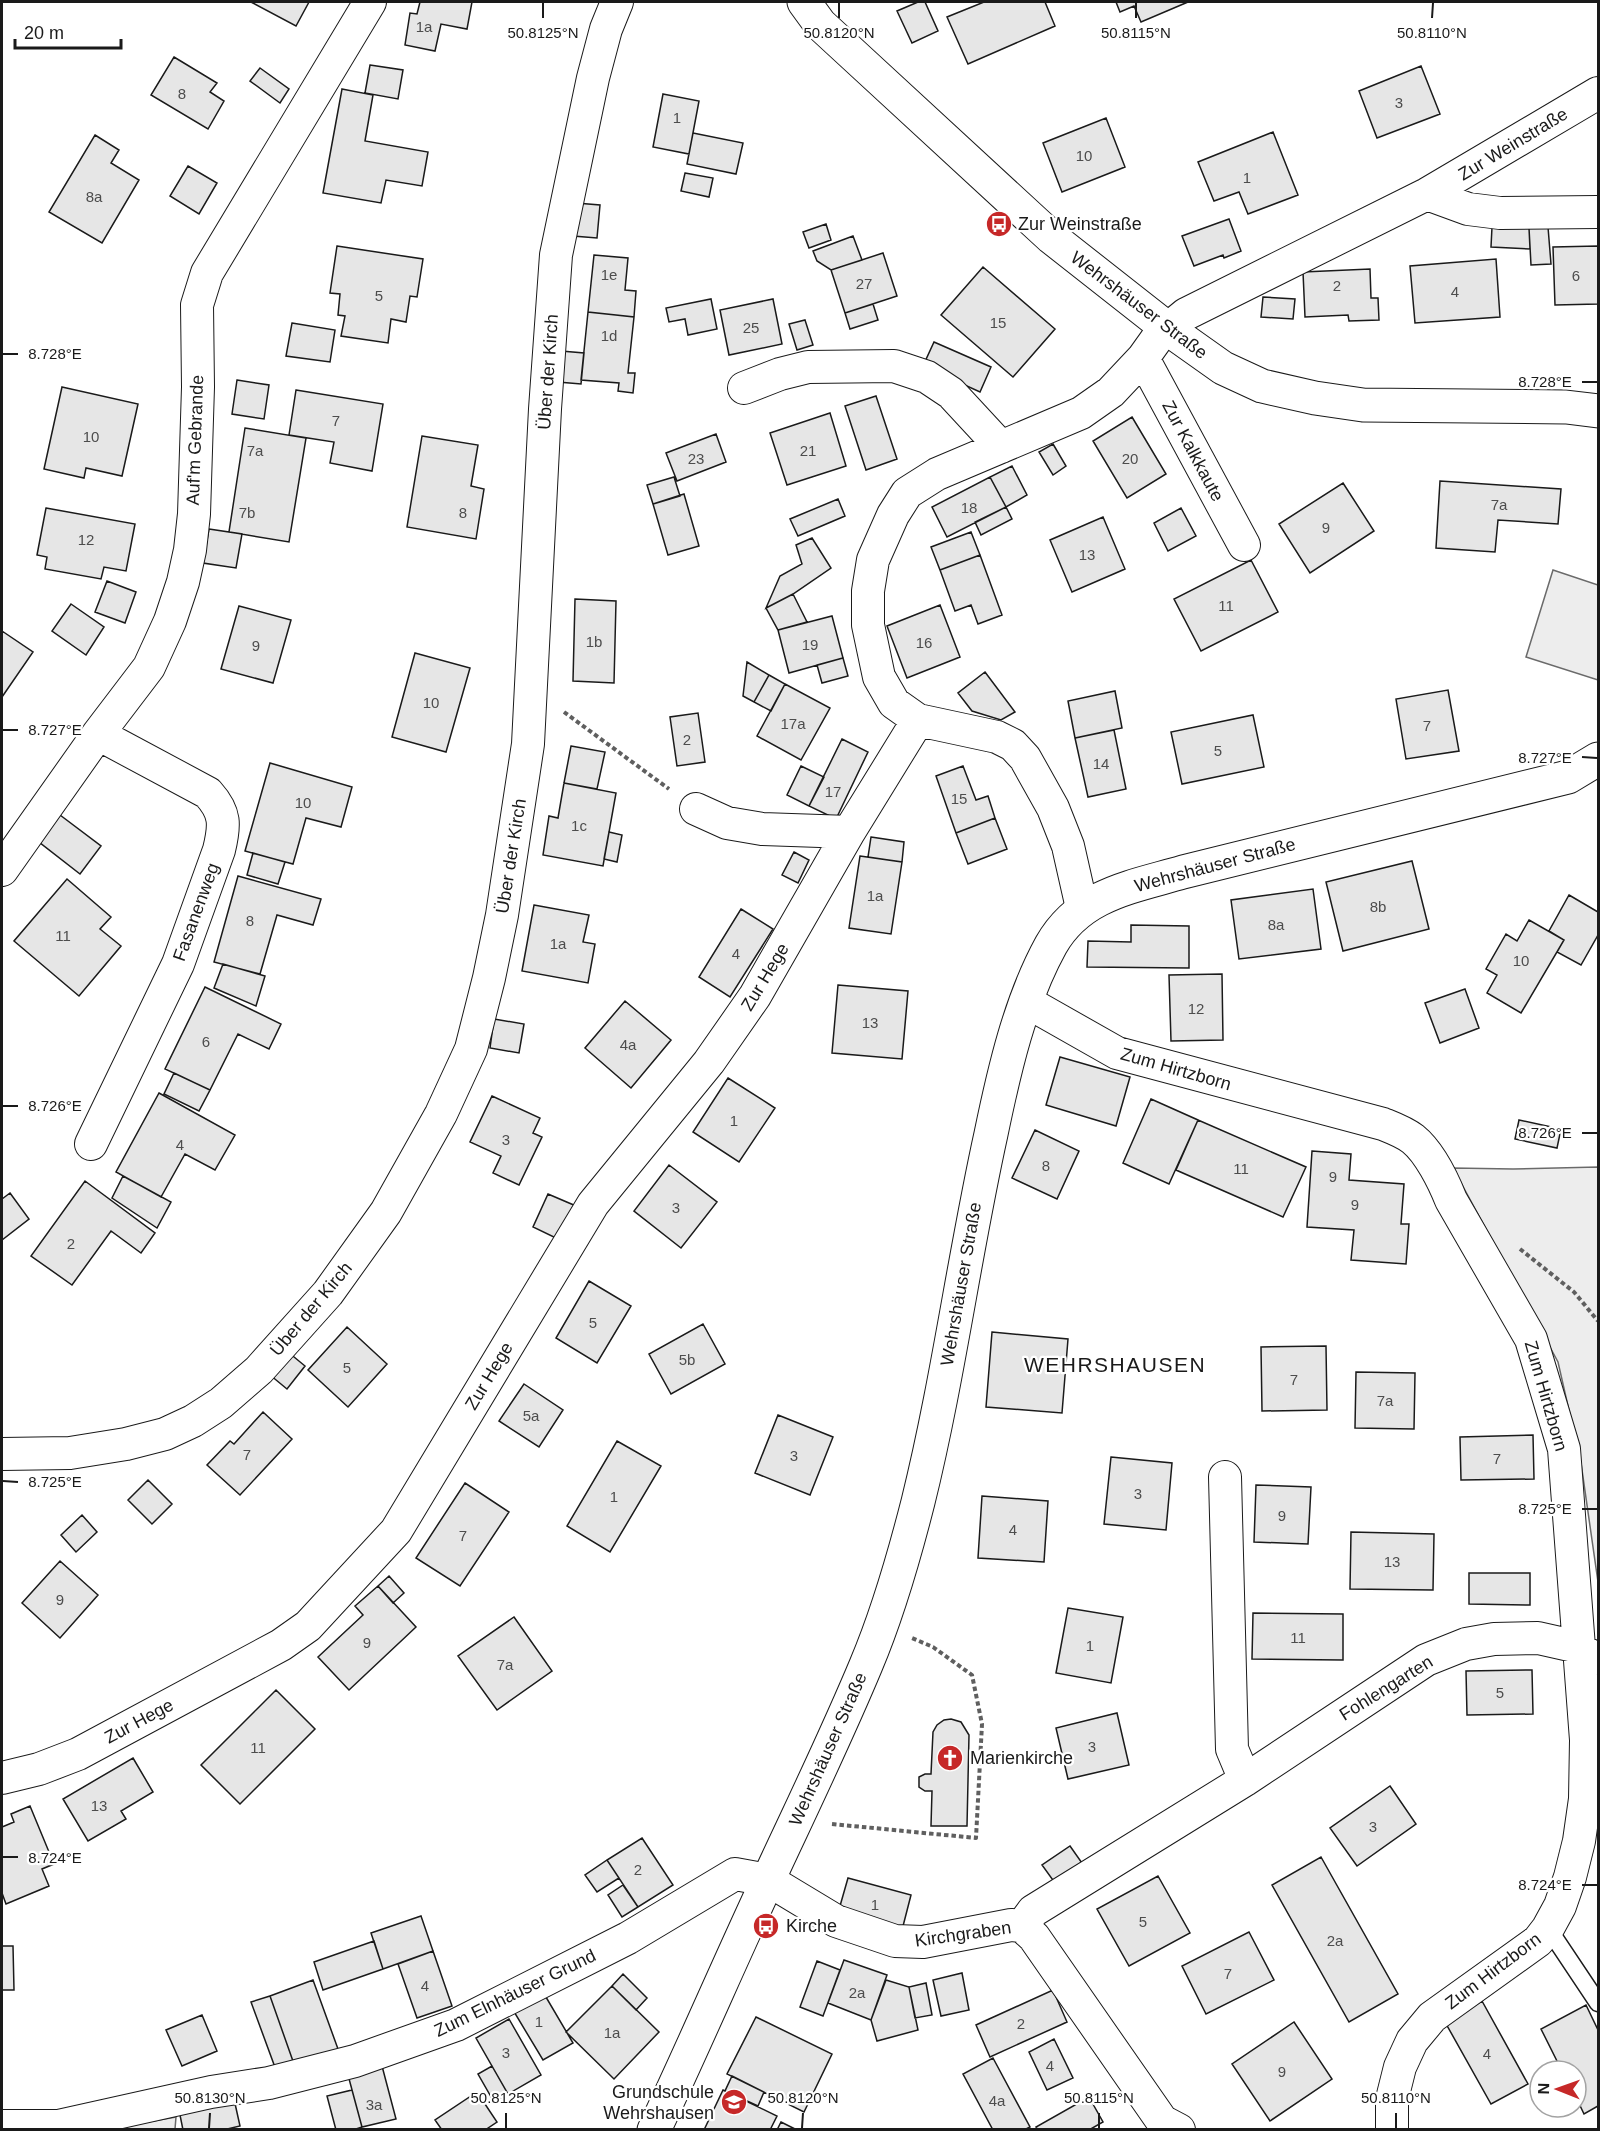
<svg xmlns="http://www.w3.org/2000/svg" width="1600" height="2131" viewBox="0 0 1600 2131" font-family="Helvetica,sans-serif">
<rect width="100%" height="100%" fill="#fff"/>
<path fill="#ededed" stroke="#6a6a6a" stroke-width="1.5" d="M1553,570l45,15v95l-72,-23z
M1598,1167v415l-17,-119 -23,-101 -105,-194 60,1z
M176,2117l-1,12h-67z"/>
<path fill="#e6e6e6" stroke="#1a1a1a" stroke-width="1.5" d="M251,2h58l-13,24z
M420,2h52l-5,27 -26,-5 -6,27 -30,-6 5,-32 7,1z
M918,2h7l13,29 -26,12 -15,-32z
M984,2h61l10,24 -87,38 -21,-47z
M1116,2h72l-47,20 -7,-16 -14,6z
M174,57l43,26 -7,9 14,9 -16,28 -57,-34z
M370,65l33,5 -5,29 -33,-6z
M1421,66l19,48 -63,24 -18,-47z
M260,68l29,21 -9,14 -30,-22z
M342,89l31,6 -8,46 63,11 -6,34 -36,-6 -5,23 -58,-10z
M663,94l36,7 -10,53 -36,-7z
M1106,118l19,49 -63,25 -19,-49z
M1273,132l25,63 -50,19 -9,-22 -25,9 -16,-39z
M693,133l50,10 -7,31 -49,-10z
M95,135l24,15 -8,13 28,17 -37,63 -53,-31z
M188,166l29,17 -18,31 -29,-18z
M685,173l28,5 -4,19 -28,-6z
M576,203l24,2 -3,33 -24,-2z
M1229,219l12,32 -17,7 -1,-3 -29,11 -12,-30z
M826,224l5,16 -22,8 -6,-16z
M1492,227l37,1 1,21 -39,-2z
M1548,227l3,37 -20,1 -2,-37z
M853,236l9,24 -31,10 -14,-9 -4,-10z
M337,246l86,13 -6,38 -7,-1 -4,26 -15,-3 -3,24 -47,-7 4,-20 -7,-1 2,-21 -10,-1z
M1598,246v58l-43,1 -2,-58z
M883,253l14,43 -52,17 -14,-43z
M594,255l34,3 -3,32 11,1 -2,26 -46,-5z
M1496,259l4,58 -85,6 -5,-57z
M983,267l72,62 -42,48 -72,-62z
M1370,269l1,29h7l1,22 -30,1 -1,-6 -43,2 -2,-45z
M1263,297l32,2 -2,20 -32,-2z
M711,299l6,30 -29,6 -3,-16 -16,3 -3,-14z
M773,299l9,45 -53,11 -9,-45z
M873,304l5,16 -28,9 -5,-16z
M588,312l46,5 -6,56h7l-2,20 -15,-2 1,-8 -38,-3z
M805,320l8,25 -16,5 -8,-26z
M292,323l43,7 -5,32 -44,-6z
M934,342l57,25 -11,25 -57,-26z
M561,351l23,2 -3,31 -23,-2z
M237,380l32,5 -5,34 -32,-5z
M62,387l76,17 -16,72 -36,-8 -2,10 -40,-9z
M296,390l87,14 -11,67 -42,-8 4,-21 -45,-7z
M876,396l21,63 -31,11 -21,-64z
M830,413l16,53 -59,19 -17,-52z
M1132,417l34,57 -39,24 -34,-57z
M245,428l61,10 -17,104 -60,-10z
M716,434l10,28 -49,19 -11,-28z
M422,436l56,9 -7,41 13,3 -8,50 -69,-12z
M1053,444l13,22 -13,9 -14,-23z
M1012,466l15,29 -21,12 -16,-30z
M674,477l6,19 -27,8 -6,-19z
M990,477l16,30 -59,30 -15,-30z
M1440,481l121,8 -3,35 -60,-4 -3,32 -59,-4z
M1343,483l31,48 -64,42 -31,-49z
M684,494l15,52 -31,9 -15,-51z
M838,499l7,17 -47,20 -8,-17z
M1006,507l6,12 -31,16 -6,-13z
M46,508l89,16 -9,47 -22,-4 -3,12 -56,-10 2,-12 -10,-2z
M1181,508l15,28 -28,15 -14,-28z
M1103,517l22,52 -53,23 -22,-52z
M209,529l33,5 -6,34 -33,-5z
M971,532l9,23 -40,15 -9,-23z
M812,538l19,30 -38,26 -27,14 14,-32 22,-12 -6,-19z
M980,555l22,60 -24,9 -7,-19 -16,6 -15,-41z
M1251,560l27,52 -77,39 -27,-52z
M107,581l29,11 -11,31 -30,-11z
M793,594l14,28 -29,8 -12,-22z
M575,599l41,2 -2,82 -41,-2z
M71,604l33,23 -18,28 -34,-24z
M940,605l20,52 -53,21 -20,-52z
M239,606l52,14 -18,63 -52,-14z
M832,616l11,42 -54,15 -11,-43z
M2,631l31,21 -31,45z
M415,653l55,15 -24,84 -54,-15z
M843,658l5,18 -26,7 -5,-18z
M747,662l22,13 -15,27 -11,-6z
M985,672l30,40 -14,8 -29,-9 -14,-18z
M769,675l16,9 -14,27 -17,-9z
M785,684l45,24 -29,52 -44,-24z
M1448,690l11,61 -53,8 -10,-60z
M1115,691l7,37 -47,10 -7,-37z
M698,713l7,49 -28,4 -7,-49z
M1253,715l11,52 -82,17 -11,-52z
M1114,730l12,59 -38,8 -13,-59z
M842,739l26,13 -32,67 -27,-13z
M571,746l34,6 -8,37 -33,-6z
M270,763l82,24 -11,40 -35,-9 -13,46 -48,-13z
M801,766l23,11 -15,29 -22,-11z
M963,766l13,34 12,-4 7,22 -39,15 -20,-57z
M564,783l52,10 -13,73 -60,-11 6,-39 9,2z
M60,815l41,31 -21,28 -41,-32z
M995,818l12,31 -39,15 -12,-31z
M609,832l13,3 -5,27 -13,-3z
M871,837l33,5 -2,20 -34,-5z
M794,852l15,8 -11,23 -16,-8z
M253,853l32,9 -7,22 -31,-9z
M860,856l42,6 -11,72 -42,-6z
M1412,861l17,68 -86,22 -17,-69z
M238,876l83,23 -8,26 -36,-10 -17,59 -46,-12z
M67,879l44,38 -11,12 21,17 -42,50 -65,-55z
M1313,889l8,60 -82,10 -8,-59z
M1569,895l29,17v23l-17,30 -24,-13 7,-12 -15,-9z
M534,905l55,10 -6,27 12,2 -7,39 -66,-12z
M741,909l32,20 -43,68 -31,-20z
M1529,920l35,20 -43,73 -34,-20 10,-18 -11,-6 20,-35 11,7z
M1131,925l58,1v42l-102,-1 1,-26 43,1z
M223,964l42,12 -9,30 -42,-18z
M1222,974l1,66 -52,1 -2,-66z
M838,985l70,6 -6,68 -70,-6z
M205,987l76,37 -12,25 -31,-15 -28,56 -45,-21z
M1465,989l14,39 -39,15 -15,-40z
M625,1001l46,39 -40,48 -46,-40z
M494,1019l30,5 -5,29 -29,-5z
M1060,1057l70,20 -14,49 -70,-21z
M174,1073l36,17 -11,21 -35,-17z
M728,1078l47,30 -36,54 -46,-30z
M159,1093l76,42 -20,35 -30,-16 -24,43 -45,-25z
M492,1096l48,22 -7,15 9,4 -23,48 -26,-12 8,-17 -31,-14z
M1151,1099l47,21 -29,64 -46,-21z
M1198,1120l108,47 -23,50 -107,-47z
M1519,1120l42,9 -4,19 -42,-9z
M1035,1130l44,21 -22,48 -45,-21z
M1312,1151l39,3 -2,26 55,4 -3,40h8l-3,40 -55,-4 3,-30 -47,-3z
M669,1165l48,37 -36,46 -47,-37z
M123,1176l48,26 -14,26 -45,-30z
M85,1181l70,52 -14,20 -30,-22 -39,54 -41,-29z
M10,1193l19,26 -27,21v-41z
M548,1194l28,12 -16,34 -27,-13z
M589,1281l42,25 -34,57 -41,-25z
M703,1324l22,40 -54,30 -22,-40z
M347,1327l40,37 -39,43 -40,-37z
M992,1332l76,7 -6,74 -76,-6z
M1326,1346l1,64 -65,1 -1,-64z
M288,1352l17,14 -18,23 -17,-14z
M1356,1372l59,1 -1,56 -59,-1z
M524,1384l39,26 -24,37 -40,-26z
M263,1412l29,27 -52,56 -33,-30 23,-24 4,3z
M778,1415l55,22 -23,58 -55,-22z
M1533,1435l1,44 -73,1 -1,-43z
M617,1441l44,25 -51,86 -43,-26z
M1111,1457l61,6 -6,67 -62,-6z
M148,1480l24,24 -20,20 -24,-24z
M465,1483l44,29 -49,74 -44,-28z
M1256,1485l55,2 -3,57 -54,-2z
M982,1496l66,5 -4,61 -66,-4z
M82,1515l15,17 -21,20 -15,-17z
M1351,1532l83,2 -1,56 -83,-1z
M60,1561l38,34 -38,43 -38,-35z
M1469,1573h61v32l-61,-1z
M389,1576l15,17 -11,10 -15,-17z
M378,1586l38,41 -67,63 -31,-33 45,-42 -8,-9z
M1068,1608l55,9 -12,66 -55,-10z
M1253,1613l90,1v46l-91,-1z
M514,1617l38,54 -55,39 -39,-54z
M1532,1670l1,44 -66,1 -1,-44z
M276,1690l39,39 -75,75 -39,-39z
M1117,1713l12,52 -61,14 -12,-51z
M951,1719l10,3 8,13 -2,91h-36l1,-35h-7l-6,-4v-10l6,-3h6l2,-42 4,-7 7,-5z
M133,1758l20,34 -32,19 5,8 -38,22 -25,-42z
M1390,1786l26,38 -59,42 -27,-38z
M30,1806l24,58 -12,5 7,17 -43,18 -4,-11v-66l12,-5 -3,-8z
M642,1838l31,47 -35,22 -31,-47z
M1070,1846l12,17 -27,20 -13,-18z
M1321,1857l77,137 -49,28 -77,-137z
M607,1860l12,18 -22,14 -12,-17z
M1158,1876l32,57 -61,33 -32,-57z
M848,1878l63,17 -9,35 -64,-17z
M623,1885l15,22 -16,10 -14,-22z
M421,1916l12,35 -50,18 -12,-36z
M1249,1932l25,48 -68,34 -24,-48z
M374,1941l9,28 -60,21 -9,-28z
M2,1946h11l1,44h-12z
M433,1951l19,55 -35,12 -19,-54z
M844,1960l43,15 -16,45 -43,-17z
M817,1961l23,9 -17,46 -23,-9z
M962,1973l7,37 -28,6 -8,-36z
M623,1974l24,24 -11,12 -24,-24z
M313,1980l25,69 -44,15 -24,-68z
M886,1980l23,7 9,43 -41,11 -6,-21z
M926,1983l6,32 -17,3 -6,-31z
M612,1986l47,46 -45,47 -48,-47z
M1053,1990l14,32 -77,35 -14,-32z
M543,1992l30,51 -30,17 -30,-50z
M270,1996l24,68 -18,6 -25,-68z
M1482,2001l46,83 -37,20 -46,-82z
M1586,2005l12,25v76l-14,8 -8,-17v-26h-14l-21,-42z
M202,2015l15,36 -35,15 -16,-36z
M756,2017l76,37 -28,58 -77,-38z
M509,2019l32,56 -33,19 -32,-56z
M1294,2022l38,57 -62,42 -38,-57z
M1054,2039l19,39 -26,12 -18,-38z
M993,2058l37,69 -6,3h-31l-30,-56z
M382,2066l14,53 -34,8 -14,-52z
M492,2066l16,28 -14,8 -16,-28z
M732,2076l32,16 -6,14 -33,-15z
M352,2090l10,37 -9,3h-17l-9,-34z
M723,2090l54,26 -7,14h-66z
M477,2092l20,30 -12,8h-43l-7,-10z
M1089,2097l14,25 -14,8h-51l-2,-3z
M234,2099l6,27 -17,4h-40l-4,-20z
M781,2122l16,8h-20z"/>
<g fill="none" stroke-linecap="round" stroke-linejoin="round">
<g stroke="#1a1a1a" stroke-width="19">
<path id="service" d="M1548,1928l50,75"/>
</g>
<g stroke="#1a1a1a" stroke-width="34">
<path id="minor" d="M1427,194l41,15 32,4 98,-1
M1143,358l101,187
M744,388l36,-14 28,-7 86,-1 33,11 24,16 50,54
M696,809l31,14 35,6 87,3
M2,870l96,-136 51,-67 21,-46 13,-39 7,-32 4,-36 4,-127 -1,-82 10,-32 163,-271
M1082,908l-14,-62 -15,-38 -28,-50 -12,-13 -16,-8 -79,-17 -24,-17 -15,-26 -11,-52v-34l5,-31 20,-45 14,-22 30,-19 144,-61 30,-21 32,-34 15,-21 28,-23 241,-120 171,-101
M1027,1002l90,51 266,71c10,4 21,8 30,15 16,13 30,41 38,61l80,139 33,110 22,291 -1,59 -6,42 -9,36 -10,29 -12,22 -10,13 -106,76 -20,24 -12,26 -8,32v31
M91,1144l87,-180 41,-114c6,-25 7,-37 -11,-57l-110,-59
M2,1454l68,-1 56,-9 39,-10 28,-13 28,-18 38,-33 69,-77 58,-81 55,-98 30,-65 18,-71 13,-63 26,-171 17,-335 11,-154 37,-177 13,-49 11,-27
M1225,1477l7,272 13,31
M2,1778l37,-9 39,-15 203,-109 27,-19 88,-95 197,-327 116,-142 46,-66 94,-164 69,-112
M1022,1926l11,-15 212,-131 181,-120 40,-16 28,-5 44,-1 40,9 17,12
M2,2126h56l153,-34 58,-9 86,-22 101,-36 172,-87 107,-64 33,6 68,41 59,20 28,1 88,-17 11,1 12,11 128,184 17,9"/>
</g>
<g stroke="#1a1a1a" stroke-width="35">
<path id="tertiary" d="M804,2l16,22 231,213 117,92 55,39 39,18 53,12 48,7 203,2 32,4
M654,2130c40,-84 76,-169 115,-252 33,-71 67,-141 97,-213 22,-52 38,-108 52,-163 30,-121 46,-246 73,-368 13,-63 29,-133 60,-189 29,-51 81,-58 132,-73l385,-95 30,-18"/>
</g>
<path stroke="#5f5f5f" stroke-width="4" stroke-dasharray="4.5 3" stroke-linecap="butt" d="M564,712l105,77
M1520,1249l54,43 24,29
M832,1824l144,14 6,-114 -10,-49 -39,-28 -21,-9"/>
<use href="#service" stroke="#fff" stroke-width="16"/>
<use href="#minor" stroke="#fff" stroke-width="32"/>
<use href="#tertiary" stroke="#fff" stroke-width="33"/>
</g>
<path fill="none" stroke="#1a1a1a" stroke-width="2" d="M543,18v-15M839,18v-15M1136,18v-15M1432,18l1,-15M3,354h15M1582,382h15M3,730h15M1582,757l15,1M3,1106h15M1582,1133h15M3,1481l15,1M1582,1509h15M3,1857h15M1582,1885h15M209,2128l1,-15M506,2128v-15M802,2128l1,-15M1099,2128v-15M1396,2128v-15"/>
<defs>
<g id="bus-disc" transform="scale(1.35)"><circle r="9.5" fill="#c62828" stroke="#fff"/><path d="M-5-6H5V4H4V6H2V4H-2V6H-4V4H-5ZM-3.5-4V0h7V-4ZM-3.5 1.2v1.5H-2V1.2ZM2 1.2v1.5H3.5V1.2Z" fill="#fff"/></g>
<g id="church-disc" transform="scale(1.35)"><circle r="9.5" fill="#c62828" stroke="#fff"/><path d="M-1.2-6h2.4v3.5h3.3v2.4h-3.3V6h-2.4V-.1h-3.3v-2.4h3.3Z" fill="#fff"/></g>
<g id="school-disc" transform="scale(1.35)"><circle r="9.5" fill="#c62828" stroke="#fff"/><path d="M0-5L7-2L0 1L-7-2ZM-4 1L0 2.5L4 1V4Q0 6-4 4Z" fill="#fff"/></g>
</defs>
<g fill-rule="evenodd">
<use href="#bus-disc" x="999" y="224"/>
<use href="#church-disc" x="950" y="1758"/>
<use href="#bus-disc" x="766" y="1926"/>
<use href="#school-disc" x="734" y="2102"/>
</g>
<g text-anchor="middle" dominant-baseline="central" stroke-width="4.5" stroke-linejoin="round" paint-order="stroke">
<g font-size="15" fill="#4d4d4d">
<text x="424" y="26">1a</text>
<text x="182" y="93">8</text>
<text x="1399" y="102">3</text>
<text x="677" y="117">1</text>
<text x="1084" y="155">10</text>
<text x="1247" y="177">1</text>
<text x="94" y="196">8a</text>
<text x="609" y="274">1e</text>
<text x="1576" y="275">6</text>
<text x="864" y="283">27</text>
<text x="1337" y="285">2</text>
<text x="1455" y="291">4</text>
<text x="379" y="295">5</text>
<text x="998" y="322">15</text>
<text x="751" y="327">25</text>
<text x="609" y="335">1d</text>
<text x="336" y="420">7</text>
<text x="91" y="436">10</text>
<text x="255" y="450">7a</text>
<text x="808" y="450">21</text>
<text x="696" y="458">23</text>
<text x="1130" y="458">20</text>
<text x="1499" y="504">7a</text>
<text x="969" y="507">18</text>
<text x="247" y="512">7b</text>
<text x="463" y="512">8</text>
<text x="1326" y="527">9</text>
<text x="86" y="539">12</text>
<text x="1087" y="554">13</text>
<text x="1226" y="605">11</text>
<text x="594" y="641">1b</text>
<text x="924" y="642">16</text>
<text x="810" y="644">19</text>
<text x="256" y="645">9</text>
<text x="431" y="702">10</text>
<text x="793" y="723">17a</text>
<text x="1427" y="725">7</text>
<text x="687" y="739">2</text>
<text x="1218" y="750">5</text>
<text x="1101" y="763">14</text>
<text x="833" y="791">17</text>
<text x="959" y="798">15</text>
<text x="303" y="802">10</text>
<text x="579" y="825">1c</text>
<text x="875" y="895">1a</text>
<text x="1378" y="906">8b</text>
<text x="250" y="920">8</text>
<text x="1276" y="924">8a</text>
<text x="63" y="935">11</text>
<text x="558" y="943">1a</text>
<text x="736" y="953">4</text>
<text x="1521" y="960">10</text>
<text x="1196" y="1008">12</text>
<text x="870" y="1022">13</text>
<text x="206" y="1041">6</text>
<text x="628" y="1044">4a</text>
<text x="734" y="1120">1</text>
<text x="506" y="1139">3</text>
<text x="180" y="1144">4</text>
<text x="1046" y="1165">8</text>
<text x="1241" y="1168">11</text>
<text x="1333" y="1176">9</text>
<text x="1355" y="1204">9</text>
<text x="676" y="1207">3</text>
<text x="71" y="1243">2</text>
<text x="593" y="1322">5</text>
<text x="687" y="1359">5b</text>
<text x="347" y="1367">5</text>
<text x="1294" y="1379">7</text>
<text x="1385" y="1400">7a</text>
<text x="531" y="1415">5a</text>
<text x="247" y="1454">7</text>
<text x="794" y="1455">3</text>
<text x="1497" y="1458">7</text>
<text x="1138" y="1493">3</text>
<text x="614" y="1496">1</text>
<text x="1282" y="1515">9</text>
<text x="1013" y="1529">4</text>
<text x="463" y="1535">7</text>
<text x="1392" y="1561">13</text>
<text x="60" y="1599">9</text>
<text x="1298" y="1637">11</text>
<text x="367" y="1642">9</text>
<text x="1090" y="1645">1</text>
<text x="505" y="1664">7a</text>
<text x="1500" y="1692">5</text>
<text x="1092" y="1746">3</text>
<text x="258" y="1747">11</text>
<text x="99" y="1805">13</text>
<text x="1373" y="1826">3</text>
<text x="638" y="1869">2</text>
<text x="875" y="1904">1</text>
<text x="1143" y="1921">5</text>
<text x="1335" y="1940">2a</text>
<text x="1228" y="1973">7</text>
<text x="425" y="1985">4</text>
<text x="857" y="1992">2a</text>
<text x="539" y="2021">1</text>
<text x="1021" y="2023">2</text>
<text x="612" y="2032">1a</text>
<text x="506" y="2052">3</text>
<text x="1487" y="2053">4</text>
<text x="1050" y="2065">4</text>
<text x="1282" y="2071">9</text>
<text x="997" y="2100">4a</text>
<text x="374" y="2104">3a</text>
</g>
<g font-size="18" fill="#1a1a1a" stroke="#fff">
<text transform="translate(1513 144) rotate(-31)">Zur Weinstraße</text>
<text transform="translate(1139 305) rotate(37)">Wehrshäuser Straße</text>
<text transform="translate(548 372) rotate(-86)">Über der Kirch</text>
<text transform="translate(195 440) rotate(-88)">Auf'm Gebrande</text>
<text transform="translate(1193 451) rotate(62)">Zur Kalkkaute</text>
<text transform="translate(511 856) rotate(-81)">Über der Kirch</text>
<text transform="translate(1215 865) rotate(-15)">Wehrshäuser Straße</text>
<text transform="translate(196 912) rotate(-70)">Fasanenweg</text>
<text transform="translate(765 977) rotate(-59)">Zur Hege</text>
<text transform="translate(1176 1069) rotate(16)">Zum Hirtzborn</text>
<text transform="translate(961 1284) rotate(-80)">Wehrshäuser Straße</text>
<text transform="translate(311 1309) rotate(-50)">Über der Kirch</text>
<text transform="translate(489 1376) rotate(-59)">Zur Hege</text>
<text transform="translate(1546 1396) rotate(74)">Zum Hirtzborn</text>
<text transform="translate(1386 1688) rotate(-32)">Fohlengarten</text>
<text transform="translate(139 1721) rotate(-28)">Zur Hege</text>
<text transform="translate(828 1749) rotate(-66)">Wehrshäuser Straße</text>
<text transform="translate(963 1934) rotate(-8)">Kirchgraben</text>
<text transform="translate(1493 1971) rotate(-37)">Zum Hirtzborn</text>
<text transform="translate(515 1993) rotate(-26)">Zum Elnhäuser Grund</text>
</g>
<g font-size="18" fill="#1a1a1a" stroke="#fff" text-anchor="start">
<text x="1018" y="224">Zur Weinstraße</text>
<text x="970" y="1758">Marienkirche</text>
<text x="786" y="1926">Kirche</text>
<text x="714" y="2092" text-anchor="end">Grundschule<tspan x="714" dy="21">Wehrshausen</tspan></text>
</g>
<g font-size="21" letter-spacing="1.5" fill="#1a1a1a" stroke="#fff">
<text x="1115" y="1364">WEHRSHAUSEN</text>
</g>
</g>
<g font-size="15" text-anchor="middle" fill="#1a1a1a" stroke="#fff" stroke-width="4.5" stroke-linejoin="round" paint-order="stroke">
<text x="543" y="38">50.8125°N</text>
<text x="839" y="38">50.8120°N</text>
<text x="1136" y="38">50.8115°N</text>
<text x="1432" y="38">50.8110°N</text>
<text x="55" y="359">8.728°E</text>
<text x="1545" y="387">8.728°E</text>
<text x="55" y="735">8.727°E</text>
<text x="1545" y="763">8.727°E</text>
<text x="55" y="1111">8.726°E</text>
<text x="1545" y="1138">8.726°E</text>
<text x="55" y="1487">8.725°E</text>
<text x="1545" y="1514">8.725°E</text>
<text x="55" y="1863">8.724°E</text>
<text x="1545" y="1890">8.724°E</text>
<text x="210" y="2103">50.8130°N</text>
<text x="506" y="2103">50.8125°N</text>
<text x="803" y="2103">50.8120°N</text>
<text x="1099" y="2103">50.8115°N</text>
<text x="1396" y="2103">50.8110°N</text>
</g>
<rect width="1600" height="2131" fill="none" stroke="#1a1a1a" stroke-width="6"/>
<g transform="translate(1558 2089) rotate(271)"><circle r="28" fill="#ffffff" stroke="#a3a3a3" stroke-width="1.5"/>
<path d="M0-4.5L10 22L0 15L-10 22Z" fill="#c62828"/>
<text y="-9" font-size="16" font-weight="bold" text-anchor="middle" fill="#1a1a1a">N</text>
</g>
<path d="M15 39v9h106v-9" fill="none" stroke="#1a1a1a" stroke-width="3"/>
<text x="24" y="39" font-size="18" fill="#1a1a1a" stroke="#ffffff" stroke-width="4.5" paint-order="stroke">20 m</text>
</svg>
